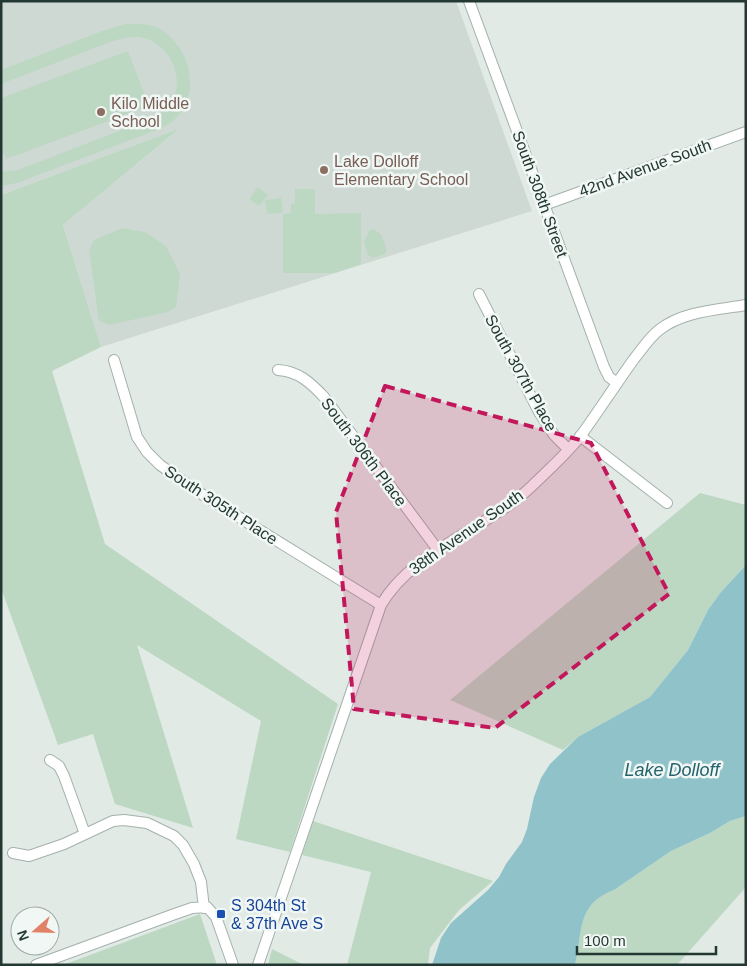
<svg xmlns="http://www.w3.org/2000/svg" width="747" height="966" viewBox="0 0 747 966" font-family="Helvetica,sans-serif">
<rect width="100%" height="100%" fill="#e1eae5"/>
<path fill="#cfd9d4" d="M1,1h455l76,210 -431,136 -38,-122 115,-95 -177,65z"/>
<path fill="#bcd8c3" d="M125,24c11,0 25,-1 35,5 29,17 42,62 17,88 -6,7 -14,10 -23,14l-137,52 -16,3v-14l17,-2 132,-51c9,-4 18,-10 23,-20 11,-22 -3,-52 -26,-60 -11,-4 -23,-1 -34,2l-112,43v-14l104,-40z
M128,51l21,55 -143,53 -5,-12v-49z
M179,129l-116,96 38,122 -49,24 53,173 233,160 -48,148 -54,-13 25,-118 -124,-76 56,183 -78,-24 -22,-70 -35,11 -57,-157v-393z
M258,187l10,8 -9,11 -10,-7z
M295,189h20v25l46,-1v51l-27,9h-51v-59l8,-1v-9l4,-1z
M281,198l2,15 -16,1 -2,-14z
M122,228l23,4 21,14 14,28 -4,33 -8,5 -59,13 -10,-4 -10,-70 5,-11z
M374,229l7,6 6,15 -2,4 -12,4 -5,-3 -4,-13 5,-11z
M700,493l46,12v60l-25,27 -13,18 -20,40 -38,47 -72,40 -15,13 -113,-50z
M746,816v71l-69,78h-102c8,-33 1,-61 39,-75l57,-39 39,-18 20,-12z
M313,821l180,60 -34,29 -29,38 -2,17h-81l24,-93 -69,-17z
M200,914l17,51h-154z
M272,949l32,16h-36z"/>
<path fill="#8fc2c9" d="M746,565v251l-16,5 -20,12 -39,18 -57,39c-38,14 -31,42 -39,75h-143l9,-27 10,-15 37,-33 11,-13 7,-13 16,-22 5,-13 7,-32 7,-19 9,-14 28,-27 72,-40 38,-47 20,-40 13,-18z"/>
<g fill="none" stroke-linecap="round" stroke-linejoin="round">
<g stroke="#a4b1ac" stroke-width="12">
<path id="minor" d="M469,1l135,366 5,10 8,6
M544,205l202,-73
M479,294l60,118 15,23 14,14
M114,360l23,77 10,15 13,13 43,30 178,110
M278,370c20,1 33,13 46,27l114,153
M580,436l87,67
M50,760l9,6 5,10 21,58
M13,853l16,3 35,-12 49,-23 11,-1 23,3 27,13 9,9 11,19 7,18 3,26
M36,965l136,-50 20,-7 15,-1 9,10 17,48
M258,965l123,-360c32,-55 105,-75 151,-119 16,-16 37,-34 50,-52 18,-25 34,-50 52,-75 8,-10 15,-21 25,-29 24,-19 58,-20 87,-25"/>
</g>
<use href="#minor" stroke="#fff" stroke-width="10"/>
</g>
<path fill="#c2185b" fill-opacity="0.2" stroke="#c2185b" stroke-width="4" stroke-dasharray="10 6" stroke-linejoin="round" d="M385,386l206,57 78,151 -174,134 -141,-19 -18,-197z"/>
<g fill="#8d6e63" stroke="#f1f7f4" stroke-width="2">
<circle cx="101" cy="112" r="5"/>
<circle cx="324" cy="170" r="5"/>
</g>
<rect fill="#1a4fb4" stroke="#f1f7f4" stroke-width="2" x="216" y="909" width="10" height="10" rx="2.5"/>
<g text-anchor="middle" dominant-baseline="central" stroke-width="5" stroke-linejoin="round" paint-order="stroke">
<g font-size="16" fill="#785e54" stroke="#f1f7f4" text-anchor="start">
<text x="111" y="103">Kilo Middle<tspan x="111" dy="18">School</tspan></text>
<text x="334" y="161">Lake Dolloff<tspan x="334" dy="18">Elementary School</tspan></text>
</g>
<g font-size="16" fill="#233832" stroke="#f1f7f4">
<text transform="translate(645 168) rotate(-20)">42nd Avenue South</text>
<text transform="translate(540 194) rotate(70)">South 308th Street</text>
<text transform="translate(521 373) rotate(61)">South 307th Place</text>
<text transform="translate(364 452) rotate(53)">South 306th Place</text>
<text transform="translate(221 505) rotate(33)">South 305th Place</text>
<text transform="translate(466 532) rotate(-35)">38th Avenue South</text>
</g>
<g font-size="16" fill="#164399" stroke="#f1f7f4" text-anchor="start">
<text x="231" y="905">S 304th St<tspan x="231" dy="18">&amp; 37th Ave S</tspan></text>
</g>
<g font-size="18" font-style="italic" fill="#25636d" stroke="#f1f7f4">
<text x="672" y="770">Lake Dolloff</text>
</g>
</g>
<rect width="747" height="966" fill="none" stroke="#233832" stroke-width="5"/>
<g transform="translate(35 931) rotate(250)"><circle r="24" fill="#f1f7f4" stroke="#9faba6"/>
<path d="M0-4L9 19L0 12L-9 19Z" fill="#e18167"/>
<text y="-8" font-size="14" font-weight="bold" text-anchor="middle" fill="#233832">N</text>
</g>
<path d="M577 946v8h139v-8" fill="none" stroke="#233832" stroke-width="2.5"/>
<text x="584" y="946" font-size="15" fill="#233832" stroke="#f1f7f4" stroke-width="4" paint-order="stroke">100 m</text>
</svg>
